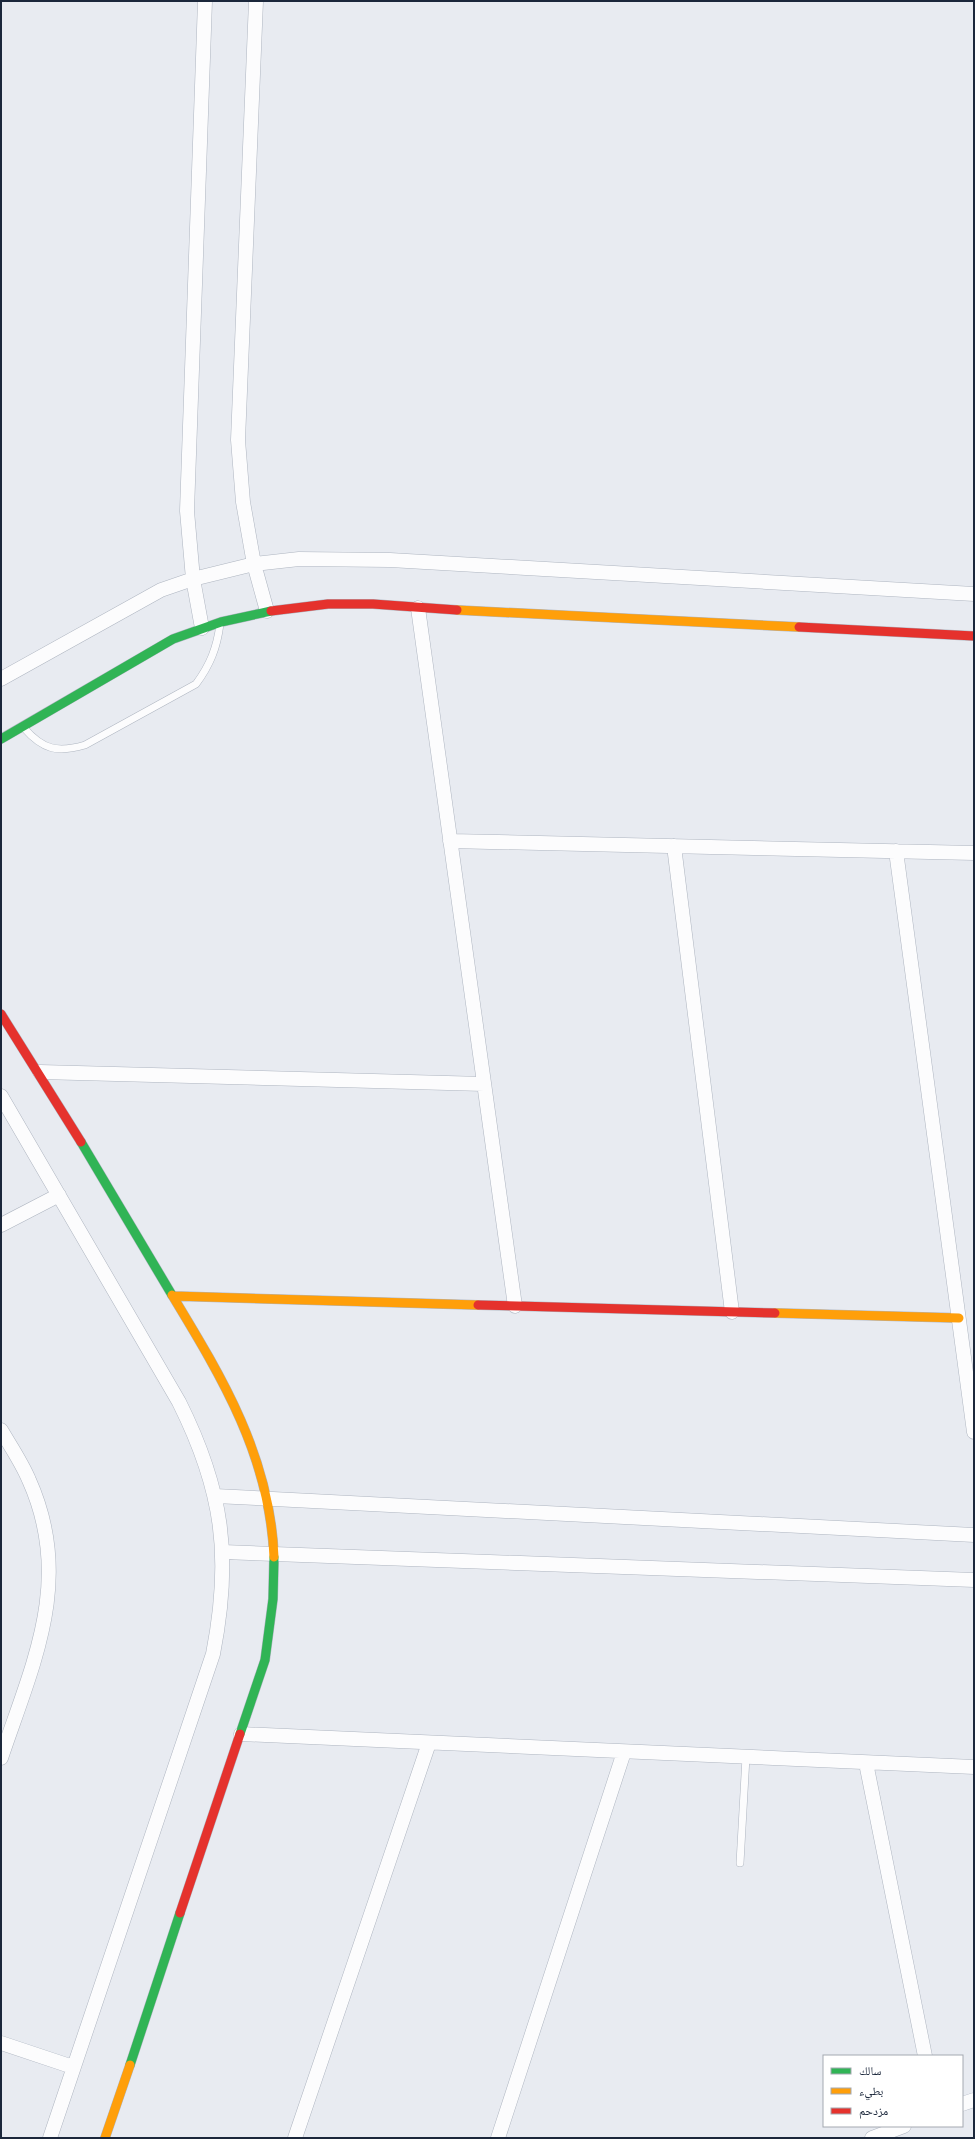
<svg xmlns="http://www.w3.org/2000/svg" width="975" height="2139" viewBox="0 0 975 2139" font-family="Quicksand,'Noto Naskh Arabic',sans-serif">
<rect width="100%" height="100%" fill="#e8ebf1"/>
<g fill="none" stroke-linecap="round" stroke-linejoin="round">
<g stroke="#aeb5c0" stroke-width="8">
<path id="lane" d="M24,728c19,22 34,25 61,17l111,-61c14,-19 21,-36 24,-60
M740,1863l6,-106"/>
</g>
<g stroke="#aeb5c0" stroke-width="15">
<path id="street" d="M256,1l-18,439 5,62 11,62 13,47
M418,608l97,698
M202,628l-9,-49 -6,-68 18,-510
M1,679l160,-89 32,-11 61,-15 45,-5 91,1 584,34
M450,841l524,12
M674,846l58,466
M896,851l78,581
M40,1072l444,12
M1,1096l178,306c44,88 53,155 34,252l-163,484
M1,1225l58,-30
M1,1430c10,17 21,33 28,50 45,100 4,183 -28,278
M215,1496l759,39
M223,1552l751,28
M241,1734l733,33
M866,1763l59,293
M1,2043l72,24
M962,2104l12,-4
M295,2138l134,-395
M498,2138l126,-386
M872,2138l32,-12"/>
</g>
<g stroke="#aeb5c0" stroke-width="10">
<path id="fast" d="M1,739l172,-100 48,-17 50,-11
M81,1142l91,153
M240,1734l25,-74 8,-61 1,-42
M130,2065l50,-152"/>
</g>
<g stroke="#aeb5c0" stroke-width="10">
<path id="slow" d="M457,610l342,17
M172,1295c51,84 98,162 102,262
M173,1296l305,9
M775,1313l184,5
M105,2138l25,-73"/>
</g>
<g stroke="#aeb5c0" stroke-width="10">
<path id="jam" d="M271,611l57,-7h45l84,6
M799,627l175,9
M1,1014l80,128
M478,1305l297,8
M180,1913l60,-179"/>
</g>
<use href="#lane" stroke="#fcfcfd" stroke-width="7"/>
<use href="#street" stroke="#fcfcfd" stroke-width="14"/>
<use href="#fast" stroke="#30b455" stroke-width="9"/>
<use href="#slow" stroke="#ff9f0a" stroke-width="9"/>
<use href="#jam" stroke="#e5322d" stroke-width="9"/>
</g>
<rect width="975" height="2139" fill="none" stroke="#1b273b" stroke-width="4"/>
<rect x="823" y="2055" width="140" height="72" fill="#ffffff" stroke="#a4a9b1"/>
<rect x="831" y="2068" width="20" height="6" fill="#30b455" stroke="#a4a9b1"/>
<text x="859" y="2075" font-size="12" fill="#1b273b">سالك</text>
<rect x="831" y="2088" width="20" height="6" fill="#ff9f0a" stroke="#a4a9b1"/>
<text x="859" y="2095" font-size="12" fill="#1b273b">بطيء</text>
<rect x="831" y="2108" width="20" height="6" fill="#e5322d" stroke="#a4a9b1"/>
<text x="859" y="2115" font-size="12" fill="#1b273b">مزدحم</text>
</svg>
